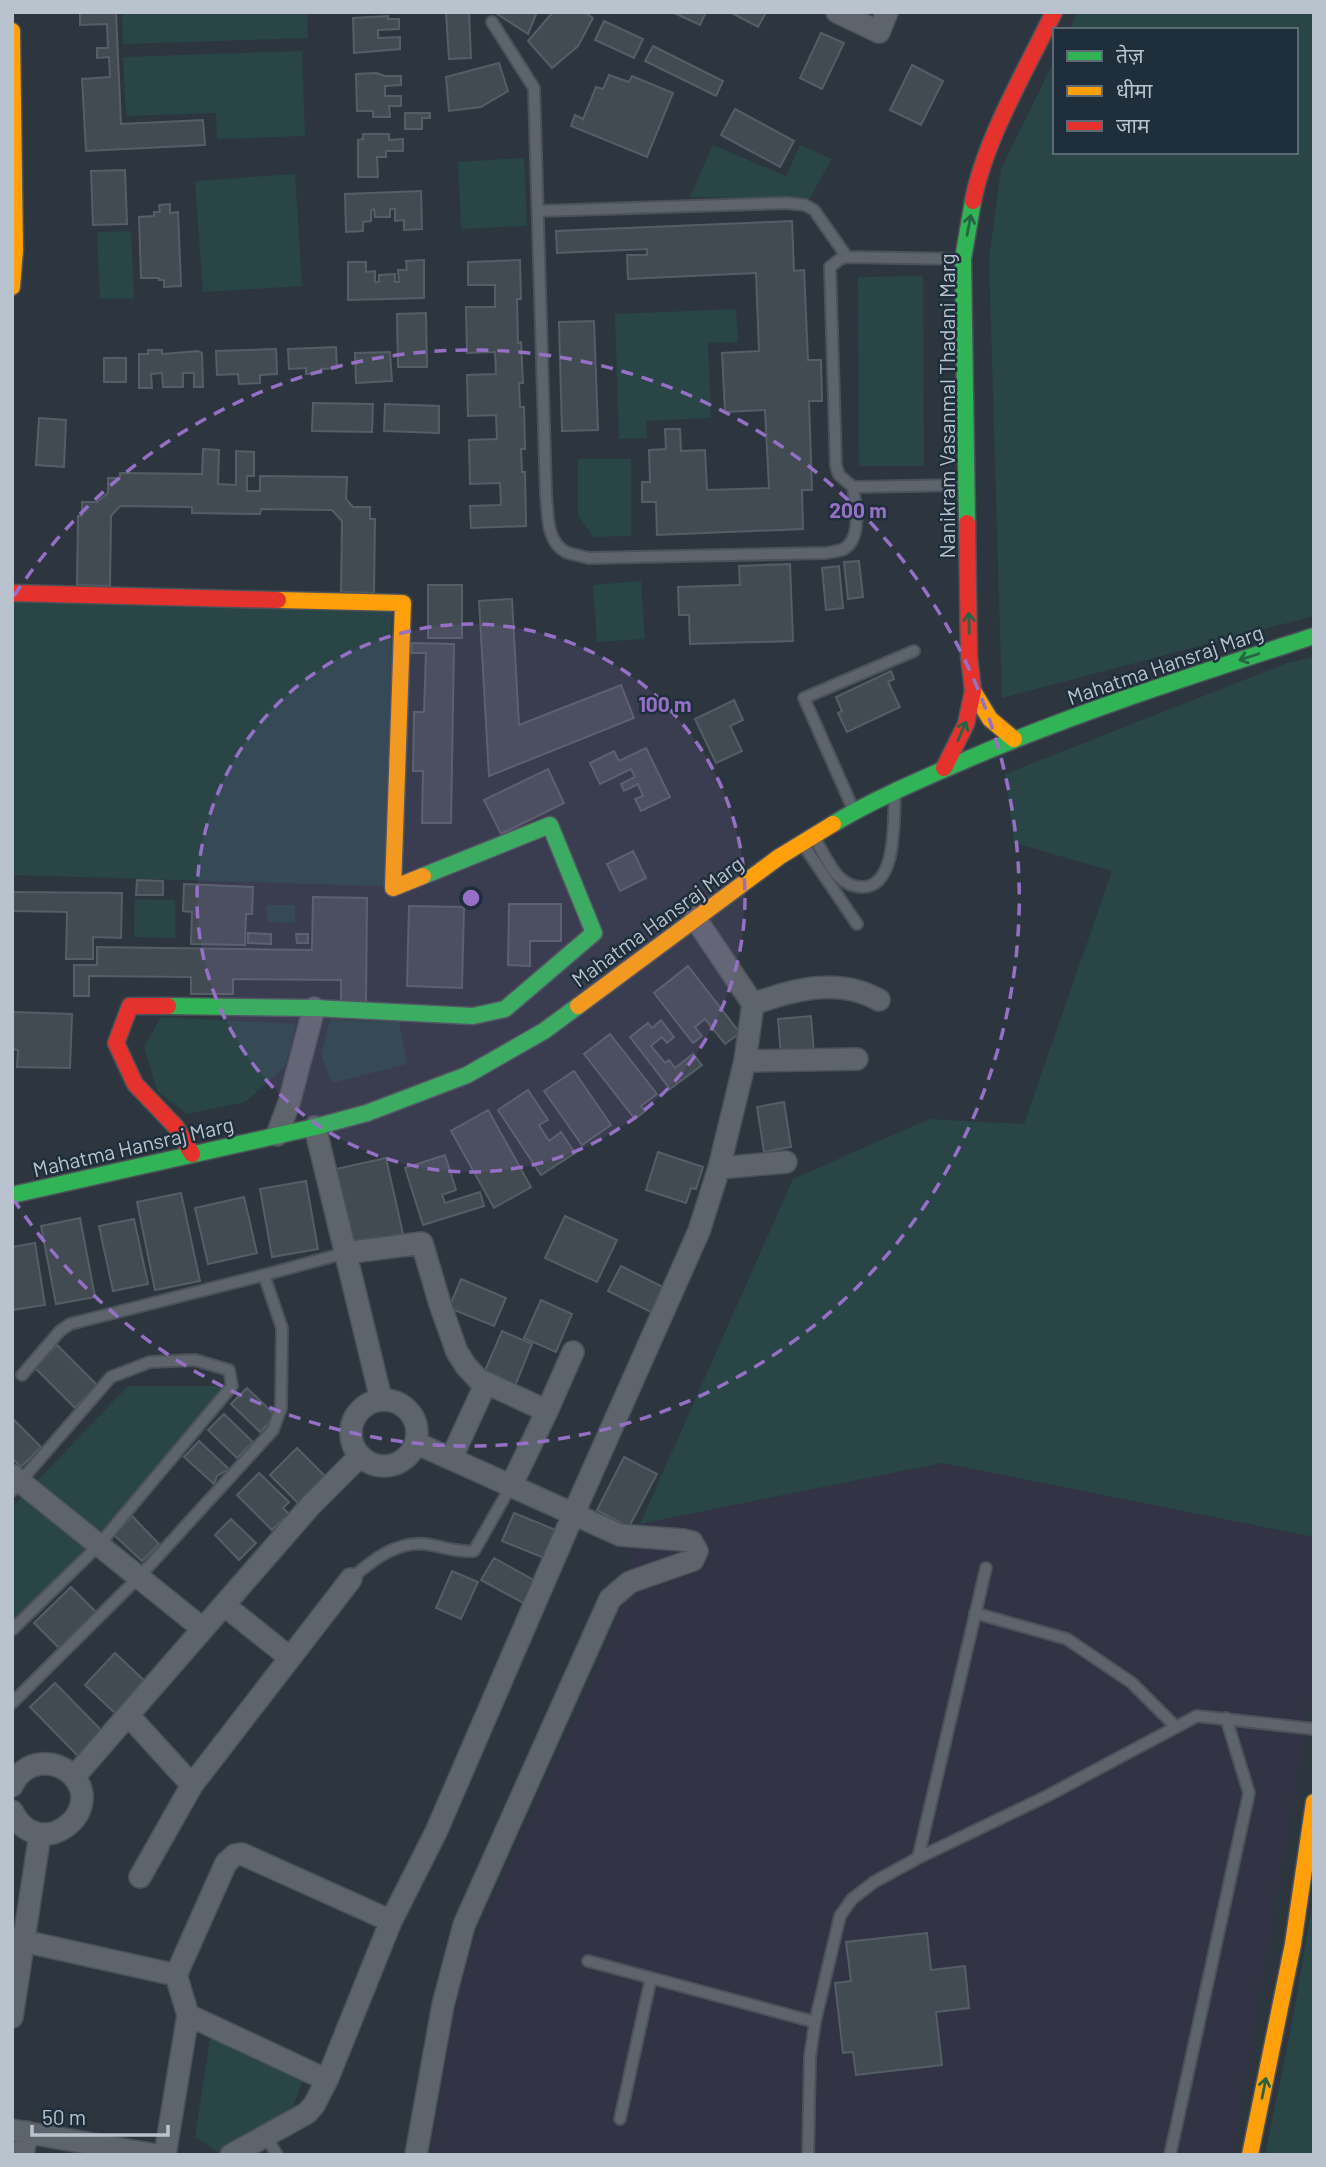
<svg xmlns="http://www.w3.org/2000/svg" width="1326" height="2167" viewBox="0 0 1326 2167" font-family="Barlow,'Noto Sans Devanagari',sans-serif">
<rect width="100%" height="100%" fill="#2d363f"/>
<path fill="#323345" d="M942,1463l372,74v143l-82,475h-802l30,-180 150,-336 30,-115z"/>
<path fill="#294546" d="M122,12h185l1,26 -185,6z
M1078,12h236v604l-312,82 -13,-439 12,-90 54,-110v93h241v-122h-227z
M302,51l3,85 -88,3 -1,-26 -90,3 -3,-59z
M713,145l73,31 14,-31 32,14 -23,40 -119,-2z
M524,158l3,68 -66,3 -3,-67z
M295,174l7,112 -99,6 -8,-111z
M131,231l3,67 -34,1 -3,-67z
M923,276l1,190h-65l-1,-189z
M736,309l2,33 -30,1 3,75 -65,3 1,17 -28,1 -4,-125z
M578,459h53v77l-37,1 -16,-21z
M641,581l4,58 -48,3 -4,-57z
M12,601l380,11 -8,274 -372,-11z
M1314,657v880l-372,-74 -302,61 153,-345 136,-60 95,5 88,-253 -98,-28 -9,-69 282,-111z
M135,899l40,1v38l-41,-1z
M267,905h28v18l-28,-1z
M161,1017l135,7 -11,43 -40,35 -58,12 -29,-22 -14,-45z
M330,1020l69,2 8,42 -75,19 -11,-29z
M128,1386h113l-229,244v-123z
M1314,1895v260h-49l28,-137z
M211,2033l93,43 -14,40 -71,37 -24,-16z"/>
<path fill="#424a52" stroke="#555e66" stroke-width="2" d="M80,12h36l5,112 82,-4 2,25 -119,6 -4,-72 28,-2 -1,-20 -12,1v-10h11l-1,-24 -27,1z
M446,12h23l2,46 -22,1z
M494,12h43l-9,22z
M553,12h31l9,6 -15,28 -26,22 -24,-27z
M672,12h34l-6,13z
M730,12h36l-8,15z
M388,16v3h11v10l-21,1v8l22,-1v12l-46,4 -1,-35z
M604,21l39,18 -9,19 -39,-18z
M821,33l23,10 -22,46 -22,-11z
M653,46l70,35 -7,15 -71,-35z
M499,63l9,28 -27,16 -32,4 -3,-34z
M912,65l31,16 -22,44 -31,-15z
M376,73l9,3h16v9l-16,1v10h16v10h-12l1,11h-17v-6h-16l-1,-37z
M609,75l20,7 3,-6 41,17 -26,64 -76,-31 4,-11 8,4 13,-32 7,2z
M735,109l59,32 -14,26 -59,-32z
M405,113h25v5h-8v11h-17z
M363,134h26v6l14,-1v12h-17v6h-9l1,20h-20v-37l5,-1z
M125,170l2,54 -34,1 -2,-54z
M421,191l1,38 -18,1v-10l-9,1v-12h-5v8h-15l-1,-8 -3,1v11l-8,1v9l-17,1 -1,-38z
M170,204v9l8,-1 3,74 -17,1v-7h-5v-2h-18l-2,-61 15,-1v-4h6l-1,-7z
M792,221l2,50 10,-1 4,90h13l1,41h-13l3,89h-10l1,39 -146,6 -1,-33h-14v-20h8l-1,-32 17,-1 -1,-20h15l1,22 24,-1 2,40 62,-2 -4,-78 -40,2 -3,-59 37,-2 -3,-78 -128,6 -1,-24h20v-6l-90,4 -1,-22z
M424,260v38l-76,2v-38h18v10l9,-1v11h4v-7l16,-1v8h4l-1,-12h9l-1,-9z
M520,260l1,39h-4l1,44 3,-1 2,41h-4l1,24h4l1,42h-4l1,23h3l1,54 -55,2 -1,-22 31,-1 -1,-22 -30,1 -1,-44 28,-1 -1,-24 -28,1 -1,-41 29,-1 -1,-22 -28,1 -1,-46h29v-22h-27v-23z
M426,313l1,54h-29l-1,-53z
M594,321l4,109 -36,1 -3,-109z
M336,347l1,21 -16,1v4l-15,1v-6l-17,1 -1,-20z
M276,349l1,25 -17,1v8l-21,1 -1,-10 -21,1 -1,-24z
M148,350h14v4l36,-3 4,2 1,34h-9v-14h-11v14h-20l-1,-14 -11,1 1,14h-13v-34h9z
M390,352l2,29 -36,2 -1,-30z
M104,358h22v24h-22z
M313,403l60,1 -1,28 -60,-1z
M385,404l54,2v27l-55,-2z
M39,418l27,2 -2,47 -28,-2z
M203,449l16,1 -1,34 18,1v-34l18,1v24h-7v15h13v-15l87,1 -1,22 7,8h17v12h5l-1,74 -33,-1 1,-71 -10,-11 -71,-1 -1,5 -68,-1v-6l-72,-1 -9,10 -1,70 -33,-1 1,-69h4v-14h15l11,-9v-15h12v-5l82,1z
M859,561l4,36 -15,2 -4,-37z
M790,564l3,77 -103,3 -1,-29h-10l-1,-28 62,-2 -1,-19z
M839,566l4,42 -17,2 -4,-42z
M428,585h34v53h-34z
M512,599l7,126 102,-40 13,33 -145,58 -10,-175z
M412,643l42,1 -3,179h-29l1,-52h-10l1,-59h10l2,-59h-15z
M891,671l3,8 -6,3 12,25 -53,25 -9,-19 4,-2 -6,-14z
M734,700l9,20 -13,6 12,25 -26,12 -21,-44z
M646,748l24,49 -29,14 -6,-12 8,-3 -5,-12 -14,7 -3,-7 14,-7 -4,-8 -31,15 -10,-21 24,-12 5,10z
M548,769l16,34 -63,31 -17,-34z
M633,851l13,27 -26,13 -13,-27z
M137,880l26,1v14h-27z
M184,884l69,3 -1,27h-6l-1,31 -54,-1 1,-32 -9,-1z
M12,892l110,1 -1,45 -28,-1v22h-27l1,-47 -55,-1z
M313,897l54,1 -1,106 -25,-1v-23l-108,-1v15h-42v-17l-102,-1v20h-15v-31h23v-18l215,3z
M509,904h52v37h-31v25l-22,-1z
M409,906l55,1 -2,81 -55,-2z
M248,933l23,1v10l-23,-1z
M296,934h12v9h-11z
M688,966l52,67 -15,11 -20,-25 -10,8 7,9 -9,7 -39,-50z
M12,1012l60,2 -2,54 -53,-1 1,-17 -6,-1z
M811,1016l3,37 -33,3 -3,-37z
M661,1020l13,17 -7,6 -5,-6 -11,9 14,17 4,-3 6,8 18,-14 9,11 -32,24 -40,-52 18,-14 4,5z
M610,1034l47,60 -16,12 4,5 -10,8 -51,-65z
M574,1071l37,54 -29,20 -38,-54z
M528,1090l20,30 -9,5 10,16 12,-9 14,21 -34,22 -43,-65z
M784,1102l7,45 -27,5 -7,-45z
M488,1110l43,77 -37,21 -43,-77z
M658,1152l45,15 -7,22 -5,-1 -5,15 -40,-13z
M445,1155l11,35 -14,5 3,8 35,-11 4,14 -61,19 -18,-57z
M386,1158l17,76 -50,12 -17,-77z
M306,1181l12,68 -46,8 -12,-68z
M181,1193l19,88 -45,9 -18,-88z
M244,1197l13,56 -49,11 -13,-56z
M565,1216l52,24 -20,42 -52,-24z
M80,1218l15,79 -39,7 -15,-78z
M134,1219l14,65 -35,7 -14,-65z
M35,1243l10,62 -33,5v-63z
M621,1266l46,23 -12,25 -47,-23z
M461,1279l45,19 -12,28 -45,-18z
M541,1300l31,14 -16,38 -32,-14z
M502,1331l30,13 -17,42 -31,-13z
M57,1345l40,40 -22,23 -40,-40z
M247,1388l29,28 -16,16 -29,-28z
M224,1414l29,28 -16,16 -29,-28z
M12,1418l29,29 -20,20 -9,-9z
M199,1441l30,28 -12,7 -3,8 -30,-27z
M297,1448l28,28 -27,27 -28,-28z
M624,1457l33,17 -28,53 -32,-17z
M259,1473l30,29 -6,6 6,6 -17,16 -35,-35z
M514,1513l47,19 -12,28 -47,-19z
M132,1516l27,28 -17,17 -28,-26z
M231,1519l25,24 -17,17 -24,-25z
M494,1558l45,25 -12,22 -46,-25z
M452,1571l26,11 -17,37 -25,-11z
M71,1587l25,25 -37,36 -25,-25z
M115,1653l32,30 -30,32 -32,-30z
M55,1683l49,50 -25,24 -49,-50z
M927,1933l4,37 34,-4 4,42 -33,4 6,53 -86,10 -3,-23 -10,1 -8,-70 16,-2 -5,-39z"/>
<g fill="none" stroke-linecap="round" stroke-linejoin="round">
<g stroke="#4c5259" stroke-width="14">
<path id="lane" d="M492,22l42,66 12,406c2,19 0,48 20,58 7,3 16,4 23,6l237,-5c6,-1 13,-2 18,-4 19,-12 11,-44 9,-62
M539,211l248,-8 18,2 9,5 33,47
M960,259l-113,-2 -7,2 -10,8 6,199 3,9 14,12 110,-2
M854,811l-50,-113 110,-47
M815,839c7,11 14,27 23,37 7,7 15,11 24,11 36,0 31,-68 33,-93
M804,846l53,78
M264,1275l81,-22
M12,1491l99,-114 39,-15 45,-2 34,10 3,16 -133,159 -87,85
M351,1579c20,-18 45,-38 74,-35 16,2 33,9 49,7l37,-65
M975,1613l92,26 65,44 44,44
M12,1703l127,-126 134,-147 8,-22 1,-80 -18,-53 -194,49 -10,7 -38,44
M918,1858l68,-290
M588,1961l227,61
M620,2119l31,-141
M266,2136l11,19
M808,2155l2,-98 5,-35 25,-106 12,-17 22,-17 44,-24 129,-62 150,-80 117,13
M1170,2155l79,-362 -23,-75"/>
</g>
<g stroke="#4c5259" stroke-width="24">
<path id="street" d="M837,12l42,20 8,-20
M695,918l58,86
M745,1061l112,-2
M315,1127l66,272
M277,1135l12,-32 25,-95
M719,1168l67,-6
M345,1253l77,-10 18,61 17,48 9,14 12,13 69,32 26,-59
M351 1433a33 33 0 1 1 66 0a33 33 0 1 1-66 0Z
M416,1443l204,92 63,5 9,2 5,9 -4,9 -63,22 -20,17 -146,326 -21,80 -27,150
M452,1457l34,-74
M12,1475l191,154
M511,1486l36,-75
M224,1605l65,52
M129,1716l63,69 159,-206
M74,1777l237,-272 48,-48
M12,1786c5,-12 16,-21 29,-22 12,-1 21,2 30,10 38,36 -32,92 -59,37
M140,1877l52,-92
M14,1939l162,36
M12,2017l28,-183
M327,2080l-139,-65 -12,-40 50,-112 9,-8 7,-1 149,67
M12,2130l144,25
M23,2155l4,-23
M165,2155l23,-140
M231,2155l76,-42 7,-8 13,-25 64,-159 45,-89 137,-317 126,-284 20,-63 26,-107 8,-57c41,-15 86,-27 126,-4"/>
</g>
<g stroke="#4c5259" stroke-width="19">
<path id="fast" d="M967,523l-4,-264 10,-58
M833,824c43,-26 89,-45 135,-65 112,-48 229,-85 346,-123
M168,1006l146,2 159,8 32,-7 89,-76 -44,-108 -127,51
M12,1195l303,-68 52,-14 100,-38 77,-44 34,-25"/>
</g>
<g stroke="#4c5259" stroke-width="19">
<path id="slow" d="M12,31l3,219 -3,37
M278,600l125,3 -10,285 30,-12
M973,691l17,28 24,20
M578,1006l201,-149 54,-33
M1250,2155l43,-211 21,-142"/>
</g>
<g stroke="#4c5259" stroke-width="19">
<path id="jam" d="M973,201c12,-62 53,-131 81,-189
M12,593l266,7
M944,768l22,-44 7,-33 -4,-35 -2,-133
M168,1006h-38l-14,37 19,41 41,43 16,27"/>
</g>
<use href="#lane" stroke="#5e646b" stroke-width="10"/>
<use href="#street" stroke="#5e646b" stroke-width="21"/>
<use href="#fast" stroke="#30b455" stroke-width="16"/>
<use href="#slow" stroke="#ff9f0a" stroke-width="16"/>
<use href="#jam" stroke="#e5322d" stroke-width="16"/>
</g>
<defs><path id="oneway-shaft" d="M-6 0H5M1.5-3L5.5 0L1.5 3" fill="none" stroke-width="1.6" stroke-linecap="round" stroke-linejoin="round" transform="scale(1.75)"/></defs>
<g stroke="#266445">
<use href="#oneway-shaft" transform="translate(969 225) rotate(-79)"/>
<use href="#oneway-shaft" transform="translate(969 623) rotate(-91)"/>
<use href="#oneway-shaft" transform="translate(1249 657) rotate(162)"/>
<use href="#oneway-shaft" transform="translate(962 731) rotate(-67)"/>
<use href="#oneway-shaft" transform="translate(1264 2088) rotate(-79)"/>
</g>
<circle cx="471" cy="898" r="274" fill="#9670c6" fill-opacity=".12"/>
<g fill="none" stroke="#9670c6" stroke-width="3.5" stroke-dasharray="12 9">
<circle cx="471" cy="898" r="274"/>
<path d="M14 596A548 548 0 1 1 14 1200"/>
</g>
<g text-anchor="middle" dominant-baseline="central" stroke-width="5" stroke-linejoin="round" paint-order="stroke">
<g font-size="21" fill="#b8c3ce" stroke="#1f2e3b">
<text transform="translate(946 406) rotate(-90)">Nanikram Vasanmal Thadani Marg</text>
<text transform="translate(1165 664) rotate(-19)">Mahatma Hansraj Marg</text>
<text transform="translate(657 921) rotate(-36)">Mahatma Hansraj Marg</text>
<text transform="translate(133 1146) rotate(-13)">Mahatma Hansraj Marg</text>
</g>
</g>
<circle cx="471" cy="898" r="10" fill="#9670c6" stroke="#1f2e3b" stroke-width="3.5"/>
<g font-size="21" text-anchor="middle" font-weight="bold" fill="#9670c6" stroke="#1f2e3b" stroke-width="5" stroke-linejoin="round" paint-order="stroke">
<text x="858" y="518">200 m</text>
<text x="665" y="712">100 m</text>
</g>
<rect width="1326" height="2167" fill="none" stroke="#b8c3ce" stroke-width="28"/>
<rect x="1053" y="28" width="245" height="126" fill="#1f2e3b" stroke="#5c6a76" stroke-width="2"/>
<rect x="1067" y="51" width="35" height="10" fill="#30b455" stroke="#5c6a76" stroke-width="2"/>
<text x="1116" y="63" font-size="21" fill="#b8c3ce">तेज़</text>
<rect x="1067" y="86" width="35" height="10" fill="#ff9f0a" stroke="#5c6a76" stroke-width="2"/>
<text x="1116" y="98" font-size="21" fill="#b8c3ce">धीमा</text>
<rect x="1067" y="121" width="35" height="10" fill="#e5322d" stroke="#5c6a76" stroke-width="2"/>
<text x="1116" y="133" font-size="21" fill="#b8c3ce">जाम</text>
<path d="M32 2125v10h136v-10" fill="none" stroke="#b8c3ce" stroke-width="3.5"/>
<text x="42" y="2125" font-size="21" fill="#b8c3ce" stroke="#1f2e3b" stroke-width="5" paint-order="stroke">50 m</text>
</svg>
